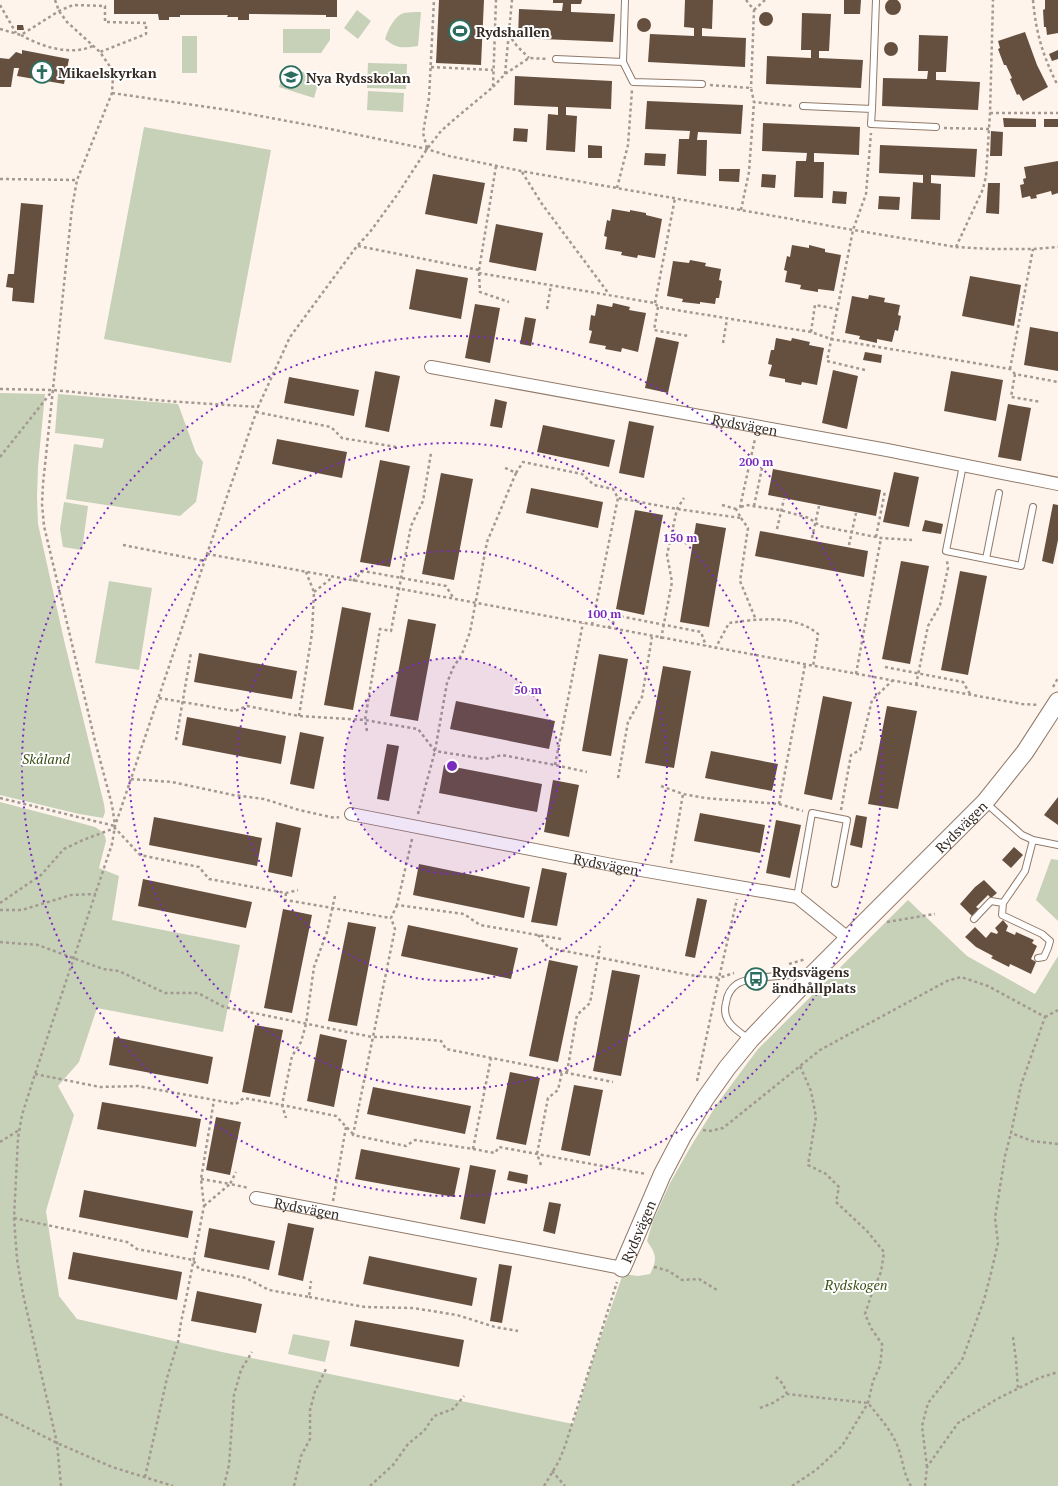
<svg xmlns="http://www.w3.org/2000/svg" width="1058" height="1486" viewBox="0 0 1058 1486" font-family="'PT Serif',serif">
<rect width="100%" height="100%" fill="#fef4ec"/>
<path fill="#c6d1b8" d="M357,10l14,11 -13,18 -14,-11z
M421,12l-3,34c-16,2 -21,3 -33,-7 3,-9 9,-23 19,-26 5,-1 11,-1 17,-1z
M283,29h47v11l-9,13h-38z
M182,36h15v37h-15z
M368,63l39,1 -1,25 -39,-1z
M285,67l35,10 -6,21 -35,-11z
M368,91l36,2 -1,19 -36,-2z
M144,127l127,23 -40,213 -127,-24z
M0,393l45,1 -7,72 -1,31 1,27 26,116 40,164 1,8 -2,6 -24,-4 -79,-19z
M58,394l120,10 18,49 7,9 -7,40 -16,14 -114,-17 8,-55 28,4 2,-9 -49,-6z
M64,502l24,4 -6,44 -19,-3 -3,-18z
M109,581l43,7 -13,82 -44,-7z
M0,802l73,19 22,6 6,4 4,5 1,5 -7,27 20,8 -7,44 128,25 -17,87 -126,-24 -18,54 -21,24 16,29 -28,96 13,85 18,23 145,33 351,72 23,-74 27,-76 15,2 12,-2c8,-15 6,-20 -3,-33l6,-20 17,-38 21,-37 26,-42 41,-55 150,-149 59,56 68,38 23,-38v530h-1058z
M1051,859l7,1v61l-22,-21z
M293,1334l37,7 -5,21 -37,-8z"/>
<path fill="#655040" d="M885 7a8 8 0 1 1 16 0a8 8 0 1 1-16 0Z
M114,0h223v17h-11v-2l-77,-1v6h-11v-3h-11l1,-2h-48v2h-11v3h-10l-1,-6h-44z
M439,0h45l-3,65 -45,-2z
M553,0h29l-1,4h-10v8l44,2 -2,28 -95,-4 1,-29 43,2 1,-8h-10z
M685,0h28l-1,29 -10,-1v8l44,2 -1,29 -97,-5 2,-28 44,2v-8l-10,-1z
M844,0h17l-1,14h-16z
M1045,0h13v33l-11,2 -1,-8h-2l-1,-17 2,-1z
M759 19a7 7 0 1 1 14 0a7 7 0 1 1-14 0Z
M802,13l29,1 -2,37h-10v7l44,2 -2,28 -95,-4 1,-28 44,2v-8h-10z
M637 25a7 7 0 1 1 14 0a7 7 0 1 1-14 0Z
M17,25h6l1,5h-7z
M1025,32l12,33 11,22 -25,14 -4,-7 -2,1 -7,-16 2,-1 -6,-13h-2l-6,-16 2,-1 -2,-7z
M919,35l29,1 -2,36h-10v8l44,2 -2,28 -96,-4 1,-28 44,1 1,-8h-10z
M884 49a7 7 0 1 1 14 0a7 7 0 1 1-14 0Z
M22,50l47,9 -5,25 -47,-8 2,-8h-5l-3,19h-11v-29l9,1 7,-7 6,2z
M1058,50v9l-6,2 -3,-7z
M515,76l97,5 -1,28 -45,-2v8l11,1 -2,36 -29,-2 2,-36 10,1v-8l-44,-2z
M647,101l96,4 -2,29 -43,-2 -1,8h10l-1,36 -29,-2 2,-35h10l1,-8 -45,-2z
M1003,118l33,1v8h-32z
M1044,119h14v8h-14z
M763,123l97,4 -1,28 -45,-2v9h10l-1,36 -29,-1 2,-36h10l1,-8 -45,-2z
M514,128l14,1 -1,13 -14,-1z
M991,131l12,1 -1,24h-12z
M588,145l14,1v12h-14z
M880,145l97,4 -2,28 -44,-2v8l10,1 -1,36 -29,-1 2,-37 10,1v-8l-44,-2z
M645,153l21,1 -1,12 -21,-1z
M1058,161v32l-6,2 -1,-4 -15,4 1,3 -6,1 -1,-3 -8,2 -2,-13 4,-1 -1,-5 3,-1 -2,-11z
M719,169h21l-1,13 -20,-1z
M433,174l52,9 -8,41 -52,-10z
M762,174l14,1 -1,13 -14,-1z
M988,183h12l-1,31 -13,-1z
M833,191l14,1 -1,12 -14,-1z
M879,196l21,1 -1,13 -21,-1z
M21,203l22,2 -9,98 -22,-2 1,-13 -7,-1 2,-13h6z
M612,209l18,3v-2l16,3v2l16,4 -7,39 -17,-3 -1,3 -16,-3 1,-3 -17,-3 2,-12 -3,-1 3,-16 3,1z
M496,224l47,9 -7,38 -47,-9z
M792,245l17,3v-3l16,4v3l16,3 -7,36 -16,-2v3l-18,-3 1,-4 -16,-3 2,-11 -3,-1 3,-14 3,1z
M690,260l16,3 -1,3 16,3 -2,11 3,1 -3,17h-3l-1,6 -15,-2v2l-18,-2 1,-3 -16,-3 6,-35 16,2z
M416,269l52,9 -7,41 -52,-10z
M970,276l51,9 -7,41 -52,-10z
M869,295l16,3 -1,4 16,3 -2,10 3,1 -3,15 -3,-1 -3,12 -15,-3v4l-18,-4 1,-3 -15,-3 7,-37 16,3z
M613,303l17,4 -1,3 17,3 -8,39 -16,-4 -1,4 -16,-3 1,-3 -17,-3 3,-12 -3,-1 2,-15 4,1 2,-12 15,3z
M475,304l25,4 -10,55 -25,-5z
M525,317l11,2 -5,27 -11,-2z
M1030,327l28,5v39l-34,-6z
M656,337l23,5 -11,51 -23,-5z
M776,338l15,3 1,-3 18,4 -1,3 15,3 -7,37 -15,-3 -1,3 -16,-3v-3l-16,-3 3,-11 -4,-1 3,-14h3z
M865,352l17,3 -1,8 -18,-3z
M833,370l25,6 -11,53 -25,-6z
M375,371l25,5 -11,56 -24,-5z
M951,371l52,9 -7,41 -52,-10z
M289,377l70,13 -5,26 -70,-13z
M495,399l12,3 -5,26 -12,-2z
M1008,404l23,4 -10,53 -23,-4z
M629,421l25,5 -10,52 -25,-5z
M543,425l72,15 -6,27 -72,-15z
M277,439l70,13 -5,26 -70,-14z
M380,460l30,6 -20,101 -30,-5z
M773,469l108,21 -5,26 -108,-21z
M894,472l25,5 -10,50 -26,-5z
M441,473l32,6 -19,101 -32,-6z
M531,488l72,14 -5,26 -72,-15z
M1053,504l5,1v35l-5,24 -11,-3z
M635,510l28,5 -19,100 -28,-6z
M925,520l18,4 -2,10 -19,-3z
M696,523l30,5 -17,99 -29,-5z
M760,531l108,20 -4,26 -109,-21z
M901,561l28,5 -19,98 -28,-5z
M960,571l27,5 -19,99 -27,-5z
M342,607l29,6 -18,97 -29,-5z
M408,619l28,5 -18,97 -28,-5z
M199,653l98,18 -5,28 -98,-17z
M599,654l29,5 -17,97 -29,-5z
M663,666l28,5 -17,97 -29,-5z
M823,696l29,6 -20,98 -28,-6z
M456,701l99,20 -6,28 -99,-20z
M887,706l30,5 -19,98 -30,-5z
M187,717l99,19 -5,28 -99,-19z
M300,732l24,5 -10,52 -24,-5z
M387,744l12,2 -10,55 -12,-2z
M711,751l67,13 -6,27 -67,-13z
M444,765l98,19 -5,28 -98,-19z
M553,780l26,5 -10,52 -25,-5z
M1058,797v28l-14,-10z
M700,813l65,12 -5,28 -66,-12z
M856,815l11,2 -5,31 -12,-3z
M154,817l108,21 -5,28 -108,-21z
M776,820l25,5 -11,53 -24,-5z
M276,822l25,6 -9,49 -24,-5z
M1014,847l9,8 -12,13 -9,-8z
M419,864l111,23 -6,31 -111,-23z
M542,868l25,5 -10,53 -26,-4z
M143,879l109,23 -6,26 -108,-22z
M984,880l13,13 -6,5 -3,-3 -12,12 3,2 -7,7 -12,-12 15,-17z
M697,898l10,2 -12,58 -10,-2z
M283,909l29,6 -20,98 -28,-5z
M1003,920l5,6 -2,5 9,4 1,-3 18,8 -2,3 5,3 -6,13 5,3 -5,12 -21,-10 -1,3 -18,-9 2,-2 -17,-9 -11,-10 10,-10 11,11 5,-6 6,2 1,-2 -3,-4z
M348,922l28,5 -19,99 -29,-5z
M408,925l110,23 -7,31 -110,-23z
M549,960l29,6 -20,96 -29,-6z
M612,970l28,5 -19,101 -28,-5z
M255,1025l28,5 -13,67 -28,-5z
M320,1034l27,6 -13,67 -27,-6z
M114,1037l99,20 -5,27 -99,-19z
M510,1072l30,6 -14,67 -30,-6z
M574,1085l29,5 -13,66 -29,-6z
M373,1087l98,19 -6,28 -98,-20z
M102,1102l99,17 -5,28 -99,-18z
M216,1117l25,5 -11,53 -24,-5z
M361,1149l99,19 -6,29 -99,-18z
M470,1165l26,5 -11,54 -25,-5z
M509,1171l19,4 -1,9 -20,-4z
M84,1190l109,21 -5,27 -109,-21z
M549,1202l12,2 -6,30 -12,-3z
M288,1223l26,5 -11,53 -25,-6z
M209,1228l66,13 -6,29 -65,-13z
M73,1252l109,20 -5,28 -109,-21z
M369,1256l108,22 -5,28 -109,-22z
M499,1264l13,2 -10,57 -12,-2z
M197,1291l65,13 -6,29 -65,-12z
M355,1320l109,20 -5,27 -109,-21z"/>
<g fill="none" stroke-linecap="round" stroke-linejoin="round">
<g stroke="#917a69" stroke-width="8">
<path id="lane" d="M556,59l67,3 10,20 69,2
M623,62l2,-62
M803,106l69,3 -1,15 65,3
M872,109l4,-109
M963,465l-17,86 75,15 12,-59
M986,559l13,-66
M986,803l36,32 11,5 25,5
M797,897l15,-84 35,7 -12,64
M1003,903l-1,12 40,19 8,7 -2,7 -4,9 -6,1
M974,919l17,-18 12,2 22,-32 8,-31
M749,1039c-13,-9 -28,-18 -23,-36 1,-8 4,-14 11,-19 13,-8 54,-9 70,-10"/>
</g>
<g stroke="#917a69" stroke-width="14">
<g id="street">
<path id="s1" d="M431,367l456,83 171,34"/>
<path id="s2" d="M351,814l261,51 185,32 52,42"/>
<path id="s3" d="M256,1198l366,70"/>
</g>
</g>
<g stroke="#917a69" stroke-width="19">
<g id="secondary">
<path id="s4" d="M622,1268l40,-93 21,-40 22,-36 22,-31 23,-28 63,-66 172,-172 40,-50 33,-51"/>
</g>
</g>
<path stroke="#a39992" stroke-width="2.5" stroke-dasharray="3 3" stroke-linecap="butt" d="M55,0l4,11 8,11 33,30 11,16 2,9 -1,16 -35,87 -5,28 -29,276 -1,20 2,22 51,215 17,64 3,20
M746,0l8,10 -3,78
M1033,0c3,34 10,56 25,86
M0,5l16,28
M754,10l11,-10
M0,29l21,6 38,-24 14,-6 32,1v16l41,1v11l-46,18
M508,34l9,12 12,12
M21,35c21,12 49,21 72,11
M431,67l62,3
M505,74l7,-74
M710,85l41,3 3,14 39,4
M493,87l12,-13 24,-16 19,1
M112,93l116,17 97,18 102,21 22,7 72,15 332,59 103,17 36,2h41l25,-2
M990,113h68
M944,128l45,1
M427,148l-4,-15 6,-35 5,-98
M522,172l20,32 67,90
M0,179l77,1
M617,188l11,-43 4,-55
M741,210l8,-38 5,-70
M358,246l121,24v3l176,30 3,4 153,25 20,7 179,30 5,5 43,8
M956,247l27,-58 3,-13 4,-63 3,-113
M479,270l17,-104
M479,273l1,19 29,10
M655,303l20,-105
M658,307l-4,23 34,6
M547,309l4,-24
M811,332l4,-27 22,4
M723,343l4,-24
M1010,369l23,-120
M865,370l-38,-9 26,-131 13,-36 5,-61
M1015,374l-4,23 30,5
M0,389l53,1 113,11 92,6
M256,412l75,15 11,11 54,9
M0,457l53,-67
M516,473l7,-11 59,12 12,11 19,4 5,9 59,11 64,9 -5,-9 4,-2 15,-68
M722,505l14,4
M754,506l8,-38
M741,507l5,-2 34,5 29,8 11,8 61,12 31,2
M741,518l7,10 -8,53 16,39
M777,529l7,-30
M876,537l9,-46
M812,538l7,-32
M123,545l82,16
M849,545l7,-32
M207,554c272,48 543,101 815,150l17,1
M353,581l10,-10 83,15 8,13
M314,592l19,-15
M592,625l26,-127
M608,628l11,-12 82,16 5,14
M661,639l11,-57 -5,-27 10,-46 7,-11
M715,649l14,-26c28,-4 66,-9 89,11l-5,33
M885,667l78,15 7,12
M856,674l25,-136
M916,685l12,-59 12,-21 8,-37 -1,-7
M1053,687l5,-9
M159,698l76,13 12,-5 52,10 66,4 53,9 17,22 50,8 17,-4 53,10 32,7
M299,716l13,-83 2,-41 -8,-20
M367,731l-2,-11 15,-91 11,2 20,-105 12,-25 8,-48
M176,740l15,-87
M555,765l28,-142
M618,778l10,-56 14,-25 10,-60
M131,779l41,3 61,13 31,4 35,11 36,8 4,-1
M661,786l22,8 22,4 74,6 26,-139
M0,798l115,28
M779,804l24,7
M841,810l10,-55 9,-5 12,-50 20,-19
M418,814l17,-63 12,-68 6,-15 9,-14 8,-22 17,-90 29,-69 -13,-6
M412,839l-15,66 67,9 16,11 81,14
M671,863l12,-69
M286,893l-1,7 106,18
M335,896l-8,36 -13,35 -8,57 -5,18 -9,14 -10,49 54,11 17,18
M0,903l41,-28 23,-26 19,-9 32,-12 25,27 59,12 10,12 77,14 12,-3
M397,905l-6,13 4,11 -42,206 53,11 9,-6 58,9 18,-91
M0,910h22l49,-15 25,-1
M887,922l48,-8
M538,935l11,13 141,27 29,3 18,-79
M0,942l38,3 65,24 16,2 46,22h33l26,14 148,30h25l44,4 5,8 167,33
M789,964l17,-5
M1045,1017l13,-7
M567,1072l10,-57 13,-12 10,-57
M35,1074l65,13 38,-1 98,18 8,-6 38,7 4,13
M697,1081l22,-103 15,-5
M703,1130l7,1 13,-3 97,-78 127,-69 14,-4 27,9 57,31 -24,68 -10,48 21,8 26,3
M0,1142l19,-12
M473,1149l22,4 4,-6 147,27
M541,1165l-4,-11 11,-56 10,-8 4,-18
M201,1179l29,5 6,-12
M333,1201l13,-74
M204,1206l26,-22 19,4
M14,1218l113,24 10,7 56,11 6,9 47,9 23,12 40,7 2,-16
M654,1267l15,4 13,9 17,-1 18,11
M309,1297l56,10 48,1 44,7 38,12 23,4
M1013,1337l3,23 2,29
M776,1377l7,7 4,10
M760,1408l13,-5 14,-9 81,9c12,15 25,29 31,47 4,12 5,25 12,36
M0,1414l57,29 55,24 61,19
M927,1467l-5,-41 6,-23 34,-43 22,-60 7,-27 7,-30 -3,-25 10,-62 6,-23
M552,1471l13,15
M145,1477l22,-99 11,-36 3,-20 5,-23 18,-93 -3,-27 13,-79
M61,1486l-4,-43 -34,-149 -6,-35 -3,-41 4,-80 4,-23 13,-41 77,-230 3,-18 92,-272 51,-147 32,-70 67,-91 13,-14 27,-37 30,-46 14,-18 16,-14 36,-30 3,-87
M224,1486l5,-21 5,-70 7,-25 11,-18
M294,1486l7,-30 9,-17v-29l5,-19 12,-24
M370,1486l23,-21 15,-21 16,-13 10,-15 19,-7 11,-13
M544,1486l15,-25 6,-15 52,-164
M792,1486l24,-16 26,-24 26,-43 5,-22 7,-15 2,-18v-4l-11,-16 -6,-14 7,-21 9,-21 3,-20 -17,-21 -31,-29 3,-15 -13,-13 -18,-9 8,-48 -5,-26 -11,-25
M925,1486l2,-19 31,-44 39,-24 42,-21 19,-6"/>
<use href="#lane" stroke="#fff" stroke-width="6"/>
<use href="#street" stroke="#fff" stroke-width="12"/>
<use href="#secondary" stroke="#fff" stroke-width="17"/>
</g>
<circle cx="452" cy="766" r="108" fill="#7b2cbf" fill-opacity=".12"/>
<g fill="none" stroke="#7b2cbf" stroke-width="2" stroke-dasharray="2 4">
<circle cx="452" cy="766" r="108"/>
<circle cx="452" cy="766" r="215"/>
<circle cx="452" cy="766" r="323"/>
<circle cx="452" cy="766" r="430"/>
</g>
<defs>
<g id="stadium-ring" transform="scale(1.15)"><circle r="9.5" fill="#fff" stroke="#2b6e5f" stroke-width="1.5"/><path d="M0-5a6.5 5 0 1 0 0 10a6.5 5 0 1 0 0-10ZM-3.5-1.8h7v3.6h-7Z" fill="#2b6e5f"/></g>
<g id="church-ring" transform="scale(1.15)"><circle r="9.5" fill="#fff" stroke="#2b6e5f" stroke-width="1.5"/><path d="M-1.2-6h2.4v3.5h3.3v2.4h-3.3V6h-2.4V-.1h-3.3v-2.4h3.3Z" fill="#2b6e5f"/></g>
<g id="school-ring" transform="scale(1.15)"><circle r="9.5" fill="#fff" stroke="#2b6e5f" stroke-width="1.5"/><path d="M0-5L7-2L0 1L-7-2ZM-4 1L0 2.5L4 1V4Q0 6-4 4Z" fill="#2b6e5f"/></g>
<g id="bus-ring" transform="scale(1.15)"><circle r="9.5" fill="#fff" stroke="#2b6e5f" stroke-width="1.5"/><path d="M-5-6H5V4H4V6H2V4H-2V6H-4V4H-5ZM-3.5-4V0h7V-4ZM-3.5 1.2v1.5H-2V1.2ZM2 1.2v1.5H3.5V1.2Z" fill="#2b6e5f"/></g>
</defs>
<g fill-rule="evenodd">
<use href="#stadium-ring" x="460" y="31"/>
<use href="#church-ring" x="42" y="72"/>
<use href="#school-ring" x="291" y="77"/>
<use href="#bus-ring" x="756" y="979"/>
</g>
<g text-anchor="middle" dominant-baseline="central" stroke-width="4" stroke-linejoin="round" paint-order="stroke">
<g font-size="14" font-weight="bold" fill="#352b24" stroke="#fff" text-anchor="start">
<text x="476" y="31">Rydshallen</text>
<text x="58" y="72">Mikaelskyrkan</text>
<text x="306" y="77">Nya Rydsskolan</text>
<text x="772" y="971">Rydsvägens<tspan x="772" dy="16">ändhållplats</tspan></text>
</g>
<g font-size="14" fill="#352b24" stroke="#fff">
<text stroke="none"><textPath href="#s1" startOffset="319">Rydsvägen</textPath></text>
<text stroke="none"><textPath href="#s4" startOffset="563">Rydsvägen</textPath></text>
<text stroke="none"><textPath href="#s2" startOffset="260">Rydsvägen</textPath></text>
<text stroke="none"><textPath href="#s3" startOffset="52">Rydsvägen</textPath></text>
<text stroke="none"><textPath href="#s4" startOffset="40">Rydsvägen</textPath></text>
</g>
<g font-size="14" font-style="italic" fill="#3a4d14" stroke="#fff">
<text x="46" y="758">Skåland</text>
<text x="856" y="1284">Rydskogen</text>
</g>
</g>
<circle cx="452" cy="766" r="6" fill="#7b2cbf" stroke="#fff" stroke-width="2"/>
<g font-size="12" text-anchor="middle" font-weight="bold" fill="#7b2cbf" stroke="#fff" stroke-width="4" stroke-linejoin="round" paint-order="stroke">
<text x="756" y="466">200 m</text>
<text x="680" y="542">150 m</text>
<text x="604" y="618">100 m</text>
<text x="528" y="694">50 m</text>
</g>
</svg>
